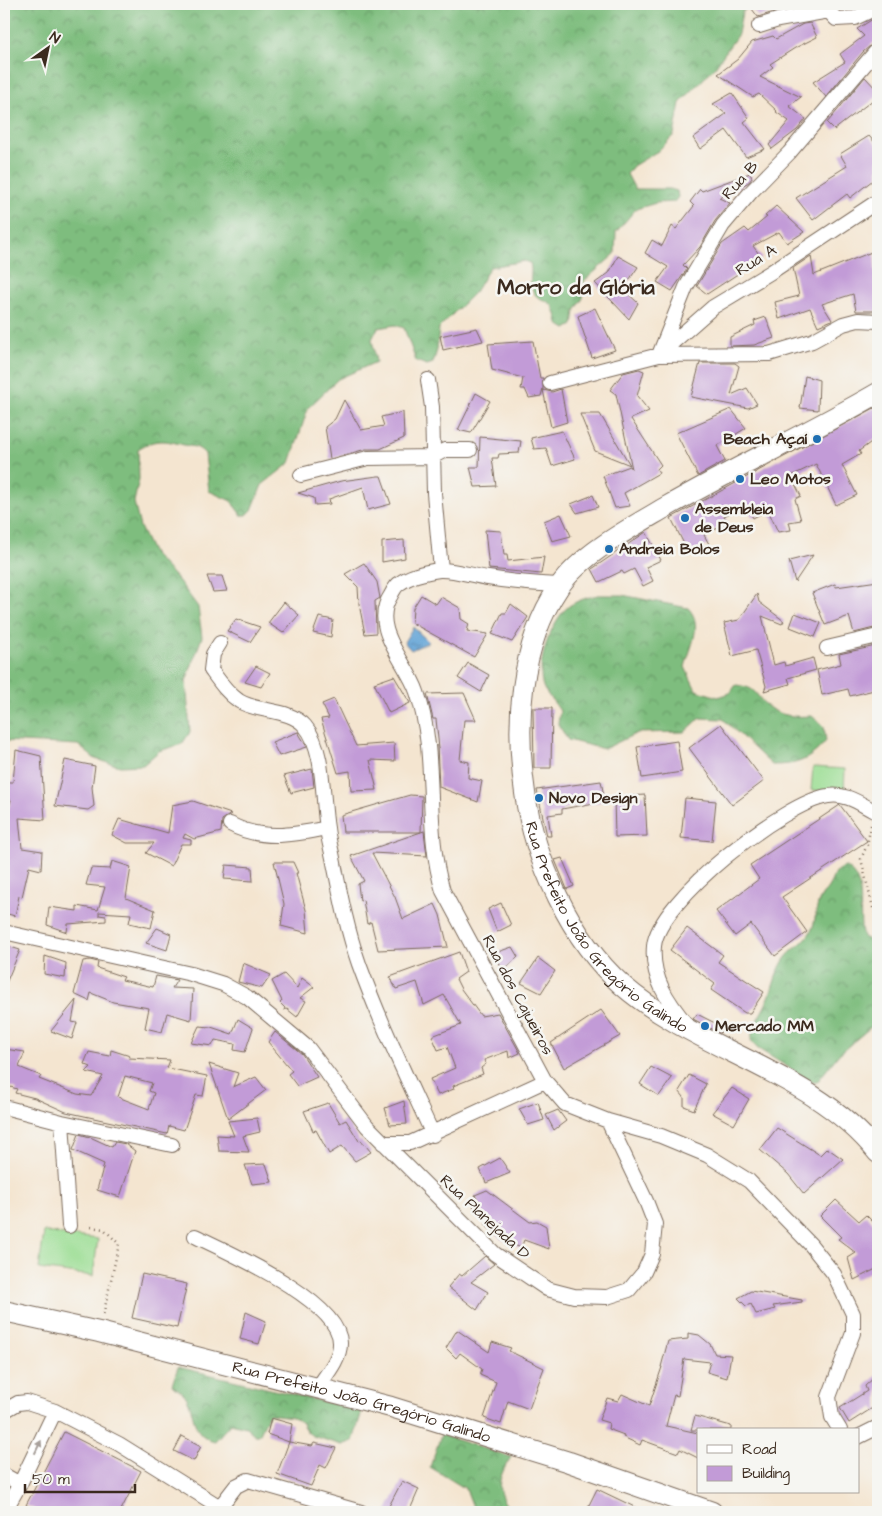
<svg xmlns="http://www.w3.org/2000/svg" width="882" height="1516" viewBox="0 0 882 1516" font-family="'Architects Daughter',sans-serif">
<defs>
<pattern id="forest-crowns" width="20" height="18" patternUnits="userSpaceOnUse" patternTransform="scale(1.25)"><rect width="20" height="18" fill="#7ebd7e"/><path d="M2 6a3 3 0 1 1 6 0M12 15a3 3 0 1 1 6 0" fill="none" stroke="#689a67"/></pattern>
<pattern id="water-ripples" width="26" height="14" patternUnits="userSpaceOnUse" patternTransform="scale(1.25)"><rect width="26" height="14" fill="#64a4d7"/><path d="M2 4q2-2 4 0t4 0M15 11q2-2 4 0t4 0" fill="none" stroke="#5486ae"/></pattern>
</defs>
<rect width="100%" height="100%" fill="#f6f6f2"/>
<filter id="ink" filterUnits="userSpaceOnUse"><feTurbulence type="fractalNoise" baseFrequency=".02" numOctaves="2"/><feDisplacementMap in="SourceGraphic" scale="10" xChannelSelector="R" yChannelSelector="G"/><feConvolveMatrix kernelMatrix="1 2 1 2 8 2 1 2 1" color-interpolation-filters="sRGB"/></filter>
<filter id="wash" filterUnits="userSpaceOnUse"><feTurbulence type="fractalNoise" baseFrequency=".0096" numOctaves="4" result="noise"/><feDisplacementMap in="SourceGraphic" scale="20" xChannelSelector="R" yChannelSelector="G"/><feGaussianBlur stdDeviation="1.12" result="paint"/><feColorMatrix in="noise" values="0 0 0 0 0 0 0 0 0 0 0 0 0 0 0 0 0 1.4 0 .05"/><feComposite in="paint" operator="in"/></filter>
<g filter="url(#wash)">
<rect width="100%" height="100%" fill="#f4e5d0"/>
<path fill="url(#forest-crowns)" stroke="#5c744e" d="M4,4h750l-12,8 -4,22 -23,33 -35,36 -6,32 -16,16 -25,15 -6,8 8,15h35l7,2 1,6 -4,5 -18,1 -20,6 -20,23 -1,22 -31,27 -1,17 -8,13 -2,14 -7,4 -8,-5c-4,-32 -18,-18 -25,-33 -5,-9 0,-19 -3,-28l-6,-2 -34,6 -15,25 -36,36 -2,22 -4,13 -6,2 -11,-4 -12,-33 -9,-3 -17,3 -6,11 4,23 -38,17 -30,29 -18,55 -28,22 -10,25 -5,5h-6l-10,-14 -22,-10 -4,-37c-7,-8 -11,-7 -21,-9 -19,-5 -29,-7 -46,4l1,30 -5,23 6,25 13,27 25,26 20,27 4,30 -16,44 4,51 -8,12 -23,7 -16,14 -23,1 -25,-7 -17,-14 -74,-4z
M598,595h24l66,13c16,16 2,39 -3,59l11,23 22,7 12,-4 6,-8c22,3 17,8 31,21 13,11 30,11 45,10l12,11 2,14c-17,20 -29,24 -54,24l-49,-46 -23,-1 -15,14 -48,1 -33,16 -36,-9 -10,-16 2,-13c-4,-7 -12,-15 -16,-22 -10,-22 7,-69 25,-83 9,-6 20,-9 29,-11z
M846,867c23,15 10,46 17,70l15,8v76l-39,33 -22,28h-5l-55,-34 -6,-7c1,-16 9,-24 16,-39 7,-15 9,-33 20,-46 8,-9 18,-14 24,-25 5,-9 4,-20 8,-30 3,-7 9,-12 12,-19 4,-9 4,-13 15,-15z
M178,1367l184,44 -9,30 -11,4 -29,-9 -6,-4 -6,-10 -8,-5 -24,-3 -10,21h-4l-9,-8 -15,-4 -16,18c-26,-6 -18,-28 -30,-46 -3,-4 -9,-7 -13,-10z
M441,1435l70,22c-14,22 -17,35 1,55h-37l-9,-23 -36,-22z"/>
<path fill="#9dde95" stroke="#6c845a" d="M813,767l32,2 -1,23 -33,-2z
M44,1232l54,7 -5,37 -54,-7z"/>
<path fill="url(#water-ripples)" stroke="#50677a" d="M413,627l16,15 -18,8 -7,-8z"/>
<g id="blocks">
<path fill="#c29bd7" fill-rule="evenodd" d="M762,4h26l-14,8 -16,5 -6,-8z
M873,19l5,7v13l-15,13 -37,45 -13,-15 32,-20 -5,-8 24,-18 -7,-7z
M810,23l7,14 -22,11 -25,16 3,3 -13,10 41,20 -12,9 17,13 -9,11 -25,19 -3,-4 20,-24 -13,-9 1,-1 -18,-17 -6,3 -35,-23 20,-15 14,-17 21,-6 3,3 27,-15z
M865,77l13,14v5l-44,34 -7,-7z
M732,93l17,25 -5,4 21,27 -19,8 -20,-27 -26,19 -7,-11 33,-24 -13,-10z
M869,136l9,10v30l-28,22 -3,-4 -34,26 -17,-22 51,-32 -7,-12z
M750,173l2,5 -3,4 -30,16 11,5 -15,18 -15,26 -17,18 4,4 -15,22 -15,-9 11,-15 -23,-14 7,-13 10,6 10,-20 4,3 18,-23 -4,-4 10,-13 2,2z
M776,206l28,26 -17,11 -8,-11 -26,14 9,12 -55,36 -10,-8 25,-42 23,-16 4,4 18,-15 -2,-1z
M874,251l4,60h-22l-3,-17 -31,10 10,16 -14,6 -8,-18 -31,11 -4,-17 24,-6 -6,-28 18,-12 3,19z
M618,256l20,11 -15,22 15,14 -9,16 -34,-36 14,-10z
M595,308l20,42 -23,8 -14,-42z
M766,317l8,21 -20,7 -24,1v-9l25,-12 -1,-4z
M477,328l6,13 -40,9 -3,-14z
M533,341l7,37h3v10l-2,8 -12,2 -4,-9h-4l2,-11 -31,-8 -4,-26z
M700,363h35l4,3 -8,29 16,-7 10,16 -9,4 -57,-11z
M639,369l5,2 -7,25 12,15 -18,8 30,46 -4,4 2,4 -35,20 6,13 -15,2 -12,-32 27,-10 2,3 -16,-75 -6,-4 13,-17z
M805,376l14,4 -1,30 -18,-2z
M561,389l6,33 -16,5 -8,-37 9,2z
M476,393l14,8 -19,32 -13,-3z
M344,400l17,30 23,-4 -3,-9 22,-5 1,26 -24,11h-14l-36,10 -5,-32 10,-8z
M878,406v31l-19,14 2,3 -19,11 15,30 -21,10 -20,-41 -25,12 10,20 -6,3 6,21 -12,2 2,8 -13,2 -10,-22 -15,8 -7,-13 -22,11 4,7 -24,12 5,9 -20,10 -18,-36z
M731,409l15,19 -29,18 8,15 -27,15 -22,-43z
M580,414h20l30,51 -35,-14z
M562,431l13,28 -23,7 -6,-18 -12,1 -3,-11z
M480,437l41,4 -2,12 -20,1 -1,4h-6l4,28 -21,1 -5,-20h9z
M378,476h3l10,28 -23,6 -5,-23 -34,12 1,5 -15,1 -1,-7 -16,-5 43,-12z
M593,495l5,12 -21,6 -6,-9z
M561,514l10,22 -19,5 -8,-20z
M485,530l16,1 3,24h3l1,6 36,-4 -3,17 -52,-5z
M646,532l15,28 -15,7 7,14 -10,5 -9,-17 -10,5 -2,-3 -23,11 -7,-13z
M404,540l1,18 -23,4v-20z
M813,555l-18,27 -6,-21z
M364,563l13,19 3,16 -5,3 1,32 -11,1 -6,-30 -1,-17 -13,-13z
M207,576h15l5,15 -14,1z
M878,581v46l-24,6 -5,-17 -24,9 -13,-32 23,-9 1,3z
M757,594l2,8 25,19 -2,3 -20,-8 12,49 10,-3 1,4 28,-8 3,12 -28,8 2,6 -26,7 2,-5 -10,-36 -24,6 -8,-33 15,-3z
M421,595l15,9 5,-7 19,11 1,11 8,5 -2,7 21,3 -14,23 -62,-34 1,-15z
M284,602l15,13 -16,18 -15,-10z
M511,604l17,13 -16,25 -20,-8 10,-21h4z
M795,613l26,10 -6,14 -25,-10z
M319,617l14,3 -2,17 -18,-4z
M236,619l24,8 -10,15 -23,-11z
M876,646l2,7v36l-28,7 -2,-7 -26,6 -5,-25 24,-6 -2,-10z
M468,663l21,12 -8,17 -23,-14z
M256,666l14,7 -9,14 -16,-5z
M394,676l16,27 -21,10 -15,-30z
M464,693l12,27h-12l-4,40 9,2 -1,16 14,3 -4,21 -39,-15 -2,-42 2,4 -3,-30h-3l-6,-25z
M334,699l22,47 38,-3 1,18 -25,-1 7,30 -26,1 -1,-20 -12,2 -17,-54 8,-1 -7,-14z
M533,708h19l-1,60h-17z
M721,724l43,57 -32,24 -43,-57z
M298,732l9,15 -28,9 -7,-14z
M677,741l5,31 -40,6 -5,-31z
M16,750l25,6 4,64 -26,-2 3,30 20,3 -1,19 -12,-3 -7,30 -3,-1 -4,20 -11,-3v-89l7,-24h-7v-18h9z
M65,760l30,6 -3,21 2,19 -6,4 -33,-4z
M312,769l2,18 -23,6 -7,-17z
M601,781l4,20 -43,8v4l-14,2 3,21h-4l-10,-46z
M410,795l12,1 -1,36h-78l-2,-17z
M645,795l2,41 -32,1 -1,-40z
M685,798l31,3 -4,40 -31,-3z
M193,801l38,13 -9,6 -1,12 -27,7 -9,-5 -2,4 8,2v4h-10l-10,22 -25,-13 8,-10h-27l-15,-8 7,-16 49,14 4,-28z
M840,805l27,36 -85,56 25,35 -32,24 -24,-32 -16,12 -19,-25 43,-32 -9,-14z
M424,831l3,25 -55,-3 23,44 8,22 32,-15 5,11 8,32 -70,3 -7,-28 -4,2 -4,-24 -3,1 -2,-17 6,-3 -13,-25z
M562,858l12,28 -7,3 -12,-29z
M112,861l19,6 -5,31 29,12 -4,18 -22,-5 2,-9 -32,-2v3l7,1v5l-38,3 -1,8 -20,-7 2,-18 28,4v-5l21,4 7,-23 -19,-2 5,-17 19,1z
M274,862h19l5,11h-2l10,37 2,23 -27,-7 3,-22z
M226,865l26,2 1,14 -29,-2z
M501,903l10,22 -14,7 -9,-23z
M157,928l14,6 -4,16 -21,-7z
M687,928l36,27 -5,7 46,30 -14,21h-5l-34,-23 4,-6 -45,-34z
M4,945l16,5 -16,38z
M512,947l6,10 -15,14 -8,-18z
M459,952l7,20 -10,7 5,10 20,27 17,-3 22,40 -11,5 -1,-7 -24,9 2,4 -5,4 2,6 -30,12 1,3 -16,6 -8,-16 25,-11 -8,-21 -9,3 -6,-14 29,-11 -17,-30 -20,10 -7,-23 -21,7 -6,-12z
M45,956l21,7 -1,15 -21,-4z
M538,958l17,13 -14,22 -20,-10z
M90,960l8,2 -1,6 27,9 -2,3 31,7 3,-11 21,4 -5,8 21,1 -2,31 -24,-7 -5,19 -17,-4 4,-20 -36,-6 -22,-9 -2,8 -15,-7 9,-33z
M243,963l28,12 -9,13 -24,-6z
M284,974l13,14 5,-10 12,9 -14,11 6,3 -9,16 -10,-8 -3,1 1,-2 -5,-5 2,-2 -10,-20z
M76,1000l-4,22 5,1 -5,16 -21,-8z
M601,1010l19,26 -56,32 -13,-25z
M697,1014l26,13 -3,6 -27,-14z
M238,1019l15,9 -8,24 -11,-2 1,-6 -20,-4 -3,6 -21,-3 8,-17 12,1 21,7z
M275,1032l27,22 15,23 -20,9 -9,-12 4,-3 -24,-29z
M4,1049l21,3 -6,15 22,9 -2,3 38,15 14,2 12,-20 -17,-4 5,-5 -7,-3 5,-12 21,4 1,-6 19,6 -1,2 41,2 -3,8 40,8 -4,20 -7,-1 -12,35 -15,-4 -2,8 -101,-22 -31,-14 -20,-5 2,-4 -13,-4zM125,1076l27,7 -3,8 5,2 -5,16 -31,-12z
M209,1064l29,9 -5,14 23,-10 10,13 -38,29z
M651,1067l21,11 -13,18 -19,-12z
M689,1075l17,9 -12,26 -10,-4v-9l-5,-6z
M732,1088l17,11 -15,26 -22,-12z
M404,1101l3,23 -17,1 -5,-17z
M538,1102l6,18 -16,5 -9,-16z
M328,1103l12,20 6,-3 13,21 2,-1 10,12 -16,9 -13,-15 -13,8 -13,-24 -3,1 -9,-20z
M558,1110l8,11 -12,9 -8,-15z
M257,1118l3,14 -17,4 6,16 -30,-1 -2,-16 17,1 -6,-15z
M777,1128l43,27 7,-7 16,11 -39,35 -16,-20 -28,-24z
M79,1134l11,3 22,10 3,-5 11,2 9,7 -15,46 -23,-7 7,-26 -31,-14z
M500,1158l10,15 -24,10 -6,-14z
M266,1164l6,18 -20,2 -7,-19z
M487,1190l43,32 7,-1 9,5 3,23 -25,-9 -3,8 -20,-9 -16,-14 3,-2 -15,-17 5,-5 -3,-6z
M836,1200l23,21 7,-6 12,12v41l-24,12 -6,-22 8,-5 -18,-14 3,-2 -21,-21z
M485,1256l9,8 -23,18 17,10 -11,18 -29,-23 11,-13 3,2z
M142,1274l45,10 -10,44 -45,-10z
M751,1291l51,9v2l-29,4 2,3 -19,5 -5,-10 -5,2 -8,-8z
M246,1312l20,9 -7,23 -19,-5z
M457,1330l32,22 3,-10 19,6 -2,3 35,17 -15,41 -21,-8 -7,23 -17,-6 12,-36 -16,-7 2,-6 -22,-16 -4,5 -10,-10z
M688,1333l11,2 11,9 5,10 16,1 -4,23 -20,-6 3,-10 -26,-3 -6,37 -4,-1 -8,31 32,7v25l-18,-9 -2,4 -36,-13 -2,5 -17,-8 1,-2 -16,-6 1,-6 -10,-3 8,-22 11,3 4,-7 27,12 13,-39h-1l7,-26 20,-2z
M878,1374v42l-4,-9 -25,16 -9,-15 27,-17 -2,-5z
M695,1416l36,10v4h-40z
M271,1418l21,6 -3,18 -22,-8z
M64,1432l77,39 -21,41h-80l-14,-7z
M182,1436l19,10 -7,15 -20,-10z
M289,1442l23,4 2,-3 22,5 -10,20 -6,-3 -9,21 -34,-12z
M402,1481l17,8 -10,23h-23z
M597,1489l48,23h-50l-8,-3z"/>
</g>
</g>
<g filter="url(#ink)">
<use href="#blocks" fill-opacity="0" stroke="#7c6b5c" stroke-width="1"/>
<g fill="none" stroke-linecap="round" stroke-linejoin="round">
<g stroke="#7c6b5c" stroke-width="16">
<path id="minor" d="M822,4l14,15 19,-1 23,-11
M759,26l19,-6 51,-9
M663,351l50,-44 58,-35 107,-71
M659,355l27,-68 37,-62 28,-33 38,-39 89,-104
M428,380l4,27 2,86 7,77
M550,383l109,-28 110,-1 43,-13 31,-17 15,-4 20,1
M301,475l67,-17 64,-1 13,-7h25
M560,585c-24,-1 -48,-3 -72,-7 -15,-2 -34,-9 -49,-8 -13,2 -28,5 -39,13 -4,2 -7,8 -9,12 -22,33 16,67 26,97 22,65 6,134 26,199l102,190 20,23 43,17 53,15 46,19 42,26 61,63 24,30 19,40v19l-24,64 3,20 8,13
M220,643l-7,11 -2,16c8,11 16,23 28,31 19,12 50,7 66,25 20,23 17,73 22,102 1,10 4,20 6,30 7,35 14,72 26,106 21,58 48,114 74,171
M827,648l51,-12
M230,824c31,17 64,11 97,4
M4,932l187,42 32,10 24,13 61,51 59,78 128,128 52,35 27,7 33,1 22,-7 15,-18 8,-18 3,-30 -9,-23 -38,-80
M687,1025c-19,-23 -36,-47 -33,-79 4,-46 131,-144 174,-150 18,-3 31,7 46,15
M4,1107l58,15 110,23
M62,1122l7,104
M383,1143h27l135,-62
M195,1236c33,16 147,66 145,108 0,15 -14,31 -22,43
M4,1411l14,-8 9,-1 28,9 64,33 101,63
M858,1437l20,-10
M4,1475l16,9
M4,1512l16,-28 35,-73
M216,1512l20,-26 12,-6 113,32"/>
</g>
<g stroke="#7c6b5c" stroke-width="22">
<g id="secondary">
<path id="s1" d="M878,393c-69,40 -142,74 -212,114 -34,20 -85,47 -107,80 -40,59 -44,138 -34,206 9,66 46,147 97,192 77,67 191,86 256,168"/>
<path id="s2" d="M4,1311l95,21 292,75 178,55 143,50"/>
</g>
</g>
<path stroke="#7c6b5c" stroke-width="2.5" stroke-dasharray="1 4" stroke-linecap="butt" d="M871,825l-4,20 -6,14 12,49 5,10
M91,1227l13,2 15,15 -16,72"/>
<use href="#minor" stroke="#fff" stroke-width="14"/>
<use href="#secondary" stroke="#fff" stroke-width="20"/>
</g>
<defs><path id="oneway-solid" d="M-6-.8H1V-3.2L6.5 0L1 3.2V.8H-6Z" transform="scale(1.25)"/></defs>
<use fill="#a79f9a" href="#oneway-solid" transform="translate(38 1447) rotate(-64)"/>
</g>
<g fill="#1f6fb2" stroke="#f6f6f2" stroke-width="2">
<circle cx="817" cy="439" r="5"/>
<circle cx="740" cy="479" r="5"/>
<circle cx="685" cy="518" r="5"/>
<circle cx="609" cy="549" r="5"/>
<circle cx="539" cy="798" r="5"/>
<circle cx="705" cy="1026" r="5"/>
</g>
<g text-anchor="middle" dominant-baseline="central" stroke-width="5" stroke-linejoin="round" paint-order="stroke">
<g font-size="16" fill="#3b2a1e" stroke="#f6f6f2">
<text transform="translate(740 180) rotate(-48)">Rua B</text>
<text transform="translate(756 260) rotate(-32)">Rua A</text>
<text stroke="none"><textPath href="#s1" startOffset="752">Rua Prefeito João Gregório Galindo</textPath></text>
<text transform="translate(518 995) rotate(62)">Rua dos Cajueiros</text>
<text transform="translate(485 1217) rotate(43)">Rua Planejada D</text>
<text stroke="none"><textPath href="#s2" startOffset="369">Rua Prefeito João Gregório Galindo</textPath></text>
</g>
<g font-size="16" font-weight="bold" fill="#3b2a1e" stroke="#f6f6f2" text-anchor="start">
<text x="807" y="439" text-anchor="end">Beach Açaí</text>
<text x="750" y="479">Leo Motos</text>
<text x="695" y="509">Assembleia<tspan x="695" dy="18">de Deus</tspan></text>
<text x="619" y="549">Andreia Bolos</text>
<text x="549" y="798">Novo Design</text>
<text x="715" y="1026">Mercado MM</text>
</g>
<g font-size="21" font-weight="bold" fill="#3b2a1e" stroke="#f6f6f2">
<text x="576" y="287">Morro da Glória</text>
</g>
</g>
<rect width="882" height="1516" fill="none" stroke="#f6f6f2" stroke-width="20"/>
<rect x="697" y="1428" width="162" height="65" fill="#f6f6f2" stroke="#aba49d"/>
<rect x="707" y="1445" width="25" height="8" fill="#ffffff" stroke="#aba49d"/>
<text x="742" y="1454" font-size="15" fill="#3b2a1e">Road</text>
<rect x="707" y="1466" width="25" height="15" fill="#c29bd7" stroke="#aba49d"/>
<text x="742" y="1478" font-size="15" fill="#3b2a1e">Building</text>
<g transform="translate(48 48) rotate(33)" stroke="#f6f6f2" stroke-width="4" paint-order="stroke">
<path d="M0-4L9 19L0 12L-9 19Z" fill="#3b2a1e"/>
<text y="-8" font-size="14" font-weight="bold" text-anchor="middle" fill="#3b2a1e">N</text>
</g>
<path d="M25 1484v8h110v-8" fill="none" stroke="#3b2a1e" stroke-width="2.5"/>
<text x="32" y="1484" font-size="15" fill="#3b2a1e" stroke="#f6f6f2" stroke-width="4" paint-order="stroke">50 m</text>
</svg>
